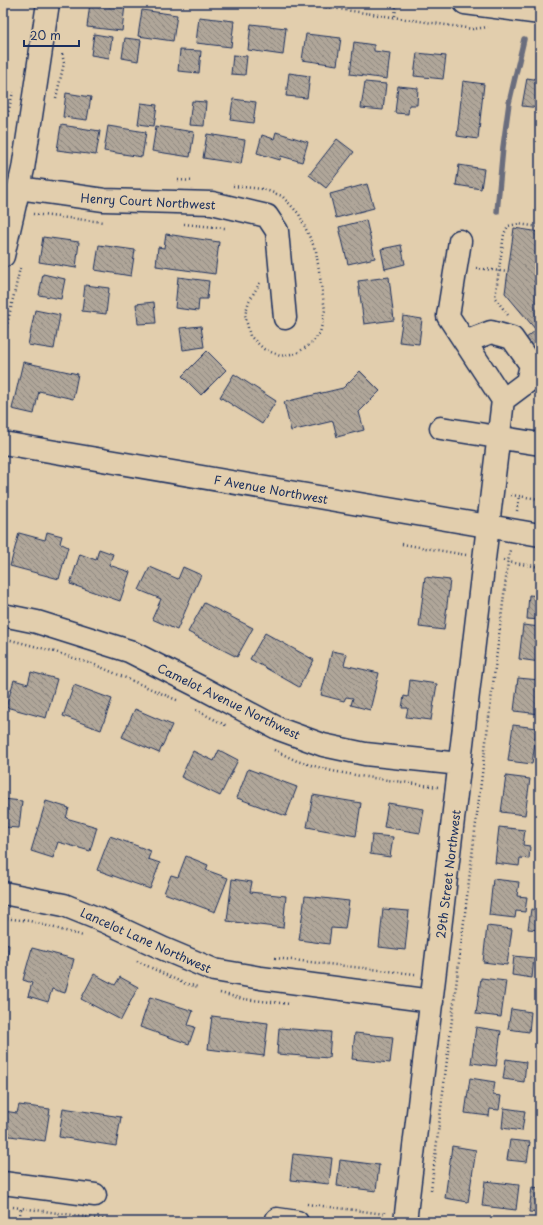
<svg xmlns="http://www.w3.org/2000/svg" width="543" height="1225" viewBox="0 0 543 1225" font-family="'Playpen Sans',sans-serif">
<defs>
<pattern id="building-back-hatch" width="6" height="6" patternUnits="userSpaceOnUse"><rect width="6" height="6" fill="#b0a699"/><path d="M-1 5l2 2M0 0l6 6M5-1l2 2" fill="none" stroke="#8e8880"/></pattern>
</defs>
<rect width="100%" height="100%" fill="#e2cead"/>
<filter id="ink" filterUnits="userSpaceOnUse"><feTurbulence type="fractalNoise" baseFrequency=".025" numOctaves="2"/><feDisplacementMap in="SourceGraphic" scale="8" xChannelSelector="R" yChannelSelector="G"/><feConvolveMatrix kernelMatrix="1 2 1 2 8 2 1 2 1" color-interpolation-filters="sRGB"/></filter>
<g filter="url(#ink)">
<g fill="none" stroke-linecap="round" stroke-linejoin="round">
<path stroke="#6a6d7d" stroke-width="5.5" d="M497,212l6,-65 6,-44 15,-64"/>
</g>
<path fill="url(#building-back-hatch)" stroke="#1b2f5e" d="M90,3h20l15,2 -3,26 -35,-4z
M142,10l35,5 -4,26 -35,-5z
M199,17l35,4 -3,26 -35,-4z
M251,24l35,4 -3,27 -35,-5z
M94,34l18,3 -3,21 -18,-3z
M306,34l35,4 -4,27 -35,-5z
M125,38l16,2 -3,21 -16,-3z
M354,42l20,3v6l16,2 -3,26 -37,-5z
M180,50l21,1 -2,22 -21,-2z
M417,53l29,3 -3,23 -29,-3z
M233,55l14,1 -2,19 -14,-1z
M289,73l21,3 -3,22 -21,-2z
M527,78l13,2v28l-18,-2z
M463,81l21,3 -6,55 -21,-3z
M365,82l21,2 -3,26 -22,-2z
M398,86l20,2 -1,17h-8l-1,9 -13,-1z
M66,93l25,4 -4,23 -24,-3z
M233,99l23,3 -3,21 -23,-3z
M192,101l14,1 -2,24 -15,-1z
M141,103l16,2 -3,21 -16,-2z
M61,125l39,6 -4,24 -39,-5z
M108,126l38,6 -4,25 -38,-6z
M156,126l38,6 -4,25 -38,-6z
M276,132l32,10 -6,20 -21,-6 -1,4 -23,-7 5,-18 12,4z
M207,134l38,6 -4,24 -38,-6z
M337,139l17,13 -28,36 -17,-13z
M459,165l25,4 -3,20 -25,-4z
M367,184l7,24 -38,10 -6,-24z
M366,220l9,38 -27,6 -9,-37z
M514,228l26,4v49h-6l6,7v62l-20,17 -12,-14 28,-23 -31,-37z
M166,234l53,8 -4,32 -59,-8 2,-19 6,1z
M43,237l36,5 -3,26 -37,-6z
M99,245l36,5 -4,26 -36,-6z
M401,245l4,19 -20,5 -4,-20z
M43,274l22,5 -4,20 -22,-4z
M178,277l31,4 -2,18h-8l-1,12 -23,-3z
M389,277l5,43 -30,4 -6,-43z
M85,285l24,3 -3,26 -24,-3z
M154,302l2,21 -18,1 -2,-20z
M35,310l25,5 -6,34 -26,-4z
M403,316l19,3 -3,25 -20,-2z
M201,326l3,21 -21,3 -3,-22z
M207,351l19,19 -25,25 -19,-19z
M23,362l55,12 -5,25 -34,-8 -5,23 -22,-5z
M360,371l20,20 -21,21 5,18 -27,7 -4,-16 -42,10 -7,-29 59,-14z
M234,374l42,27 -14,23 -42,-27z
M47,532l15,4 -2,7 8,4 -9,32 -49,-13 9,-33 26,7z
M99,549l14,5 -4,11 21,7 -10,29 -50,-17 10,-30 16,6z
M150,567l28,12 5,-12 18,8 -24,55 -25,-11 9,-20 -22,-9z
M425,577l25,3 -6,50 -25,-3z
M529,595l11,1v24l-13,-1z
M204,603l49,25 -16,29 -49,-25z
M523,625l17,2v35l-21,-3z
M265,633l49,27 -15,27 -49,-28z
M332,651l15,3 -3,11 35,8 -9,37 -19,-5 2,-7 -7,-1 -2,4 -23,-6z
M31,672l26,7 -11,39 -40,-11 8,-27 14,4z
M518,678l22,2v34l-26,-3z
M410,680l27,4 -6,36 -25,-3 2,-9h-6l2,-12 4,1z
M74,685l38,14 -11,31 -38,-14z
M135,709l37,16 -13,28 -37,-16z
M513,725l24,3 -5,36 -24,-3z
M219,750l19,10 -18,36 -39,-19 12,-26 21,10z
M248,769l49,18 -11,29 -49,-18z
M506,776l24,3 -5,36 -24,-3z
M313,795l48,8 -5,33 -49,-9z
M3,799l19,2 -3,27 -16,-1z
M46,801l23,7 -3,10 31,9 -7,24 -32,-9 -5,16 -22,-7z
M388,803l36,6 -4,24 -36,-6z
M499,827l26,3 -2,15 7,1 -1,13 -9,-1 -1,8 -24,-3z
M372,835l21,2 -3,20 -20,-3z
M110,836l41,15 -3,8 12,4 -10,26 -53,-19z
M186,856l22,9 -2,5 22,8 -13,34 -51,-19 7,-18 7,2z
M540,858v24h-2z
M232,879l20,3 -2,10 36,4 -3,32 -56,-7z
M493,879l26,3 -2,14 10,1 -2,15 -9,-1 -1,7 -26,-3z
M305,896l44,5 -4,28 -14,-1 -2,16 -30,-4z
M383,909l26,2 -4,39 -26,-3z
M531,909l9,1v20l-12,-1z
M487,926l25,3 -5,36 -24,-3z
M3,944l6,1 -3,30h-3z
M32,948l42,11 -9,34 -13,-4 -4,13 -20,-6 4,-13 -9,-3z
M514,956l20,2 -2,20 -20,-3z
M94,974l21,11 5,-8 18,10 -17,33 -40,-21z
M481,978l25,3 -5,36 -25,-3z
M150,997l43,14 -5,14 7,2 -6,17 -49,-17z
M511,1009l20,3 -2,20 -21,-3z
M212,1016l56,7 -4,33 -56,-7z
M476,1027l25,4 -5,35 -25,-3z
M279,1028l52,4 -2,26 -52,-4z
M355,1033l38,4 -3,26 -38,-4z
M506,1059l20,3 -2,20 -21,-3z
M470,1078l25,4 -2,13 8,1 -2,14 -9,-1 -1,7 -24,-3z
M19,1105l31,4 -5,32 -42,-6 1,-24 13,2z
M63,1108l58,9 -5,29 -57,-9z
M504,1108l21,3 -3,20 -20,-3z
M510,1140l20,2 -3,20 -20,-2z
M452,1146l24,4 -8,52 -23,-4z
M293,1154l39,4 -3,26 -39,-4z
M340,1160l39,5 -3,26 -39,-5z
M485,1181l34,4 -3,25 -34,-4z
M532,1187l8,1v25l-11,-1z"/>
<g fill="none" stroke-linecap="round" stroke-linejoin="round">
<g stroke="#1b2f5e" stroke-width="25">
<path id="minor" d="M465,3l75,10
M19,188l85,12 108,3 55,13 10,15 8,87
M460,241l-12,75 55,84
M3,256l20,-87 25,-166
M441,428l99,16
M3,615l34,7 92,29 73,37 77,41 44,16 42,9 95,10
M3,893l61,12 42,17 58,27 50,21 47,8 171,23
M3,1183l92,12
M277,1219l20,3
M405,1222l98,-822 24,-18 4,-17 -19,-27 -21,-6 -26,10"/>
</g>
<g stroke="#1b2f5e" stroke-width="25">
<path id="major" d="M3,443l537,92"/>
</g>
<path stroke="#1b2f5e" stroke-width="2.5" stroke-dasharray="1 3" stroke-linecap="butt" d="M298,3l175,26 15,-2
M395,16l1,-9
M56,98l8,-35 -2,-10
M3,135l10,-43
M178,180l15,1
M233,186l30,3 19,7 17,18 17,37 9,59 -5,23 -9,11 -14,9 -17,3 -16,-7 -14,-13 -5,-21 4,-14 12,-20
M33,214l70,8
M184,224l41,4
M476,268l32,4
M508,315l-13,-17 9,-64 4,-8 10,-2 22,3
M3,343l17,-75
M511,495l29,4
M517,511l2,-15
M402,544l64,11
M503,560l5,2 2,-12
M3,638l46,12 49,16 81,35
M196,710l31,16
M274,750l23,11 35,10 34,6 72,10
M3,918l27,3 53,15
M275,958l140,16
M137,961l46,22 15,4
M220,993l23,6 47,5
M431,1190l77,-628 32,5
M307,1204l78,10v-2
M13,1207l8,1
M427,1219v1l12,2
M19,1222l2,-14 89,12"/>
<use href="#minor" stroke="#e2cead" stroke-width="22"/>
<use href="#major" stroke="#e2cead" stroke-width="22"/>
</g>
</g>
<g text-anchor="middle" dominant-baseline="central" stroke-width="4" stroke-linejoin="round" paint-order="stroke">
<g font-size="12" fill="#1b2f5e" stroke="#e2cead">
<text transform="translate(148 201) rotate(3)">Henry Court Northwest</text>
<text transform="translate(271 489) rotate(10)">F Avenue Northwest</text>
<text transform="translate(229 701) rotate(26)">Camelot Avenue Northwest</text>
<text transform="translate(448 874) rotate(-83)">29th Street Northwest</text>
<text transform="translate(146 940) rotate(24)">Lancelot Lane Northwest</text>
</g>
</g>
<rect width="543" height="1225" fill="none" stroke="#e2cead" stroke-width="16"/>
<rect x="8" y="8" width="527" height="1209" fill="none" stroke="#1b2f5e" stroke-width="1.5" filter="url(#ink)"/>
<path d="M24 40v6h55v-6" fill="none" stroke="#1b2f5e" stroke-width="2"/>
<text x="30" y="40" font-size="12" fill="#1b2f5e" stroke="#e2cead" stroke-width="3" paint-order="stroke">20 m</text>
</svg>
